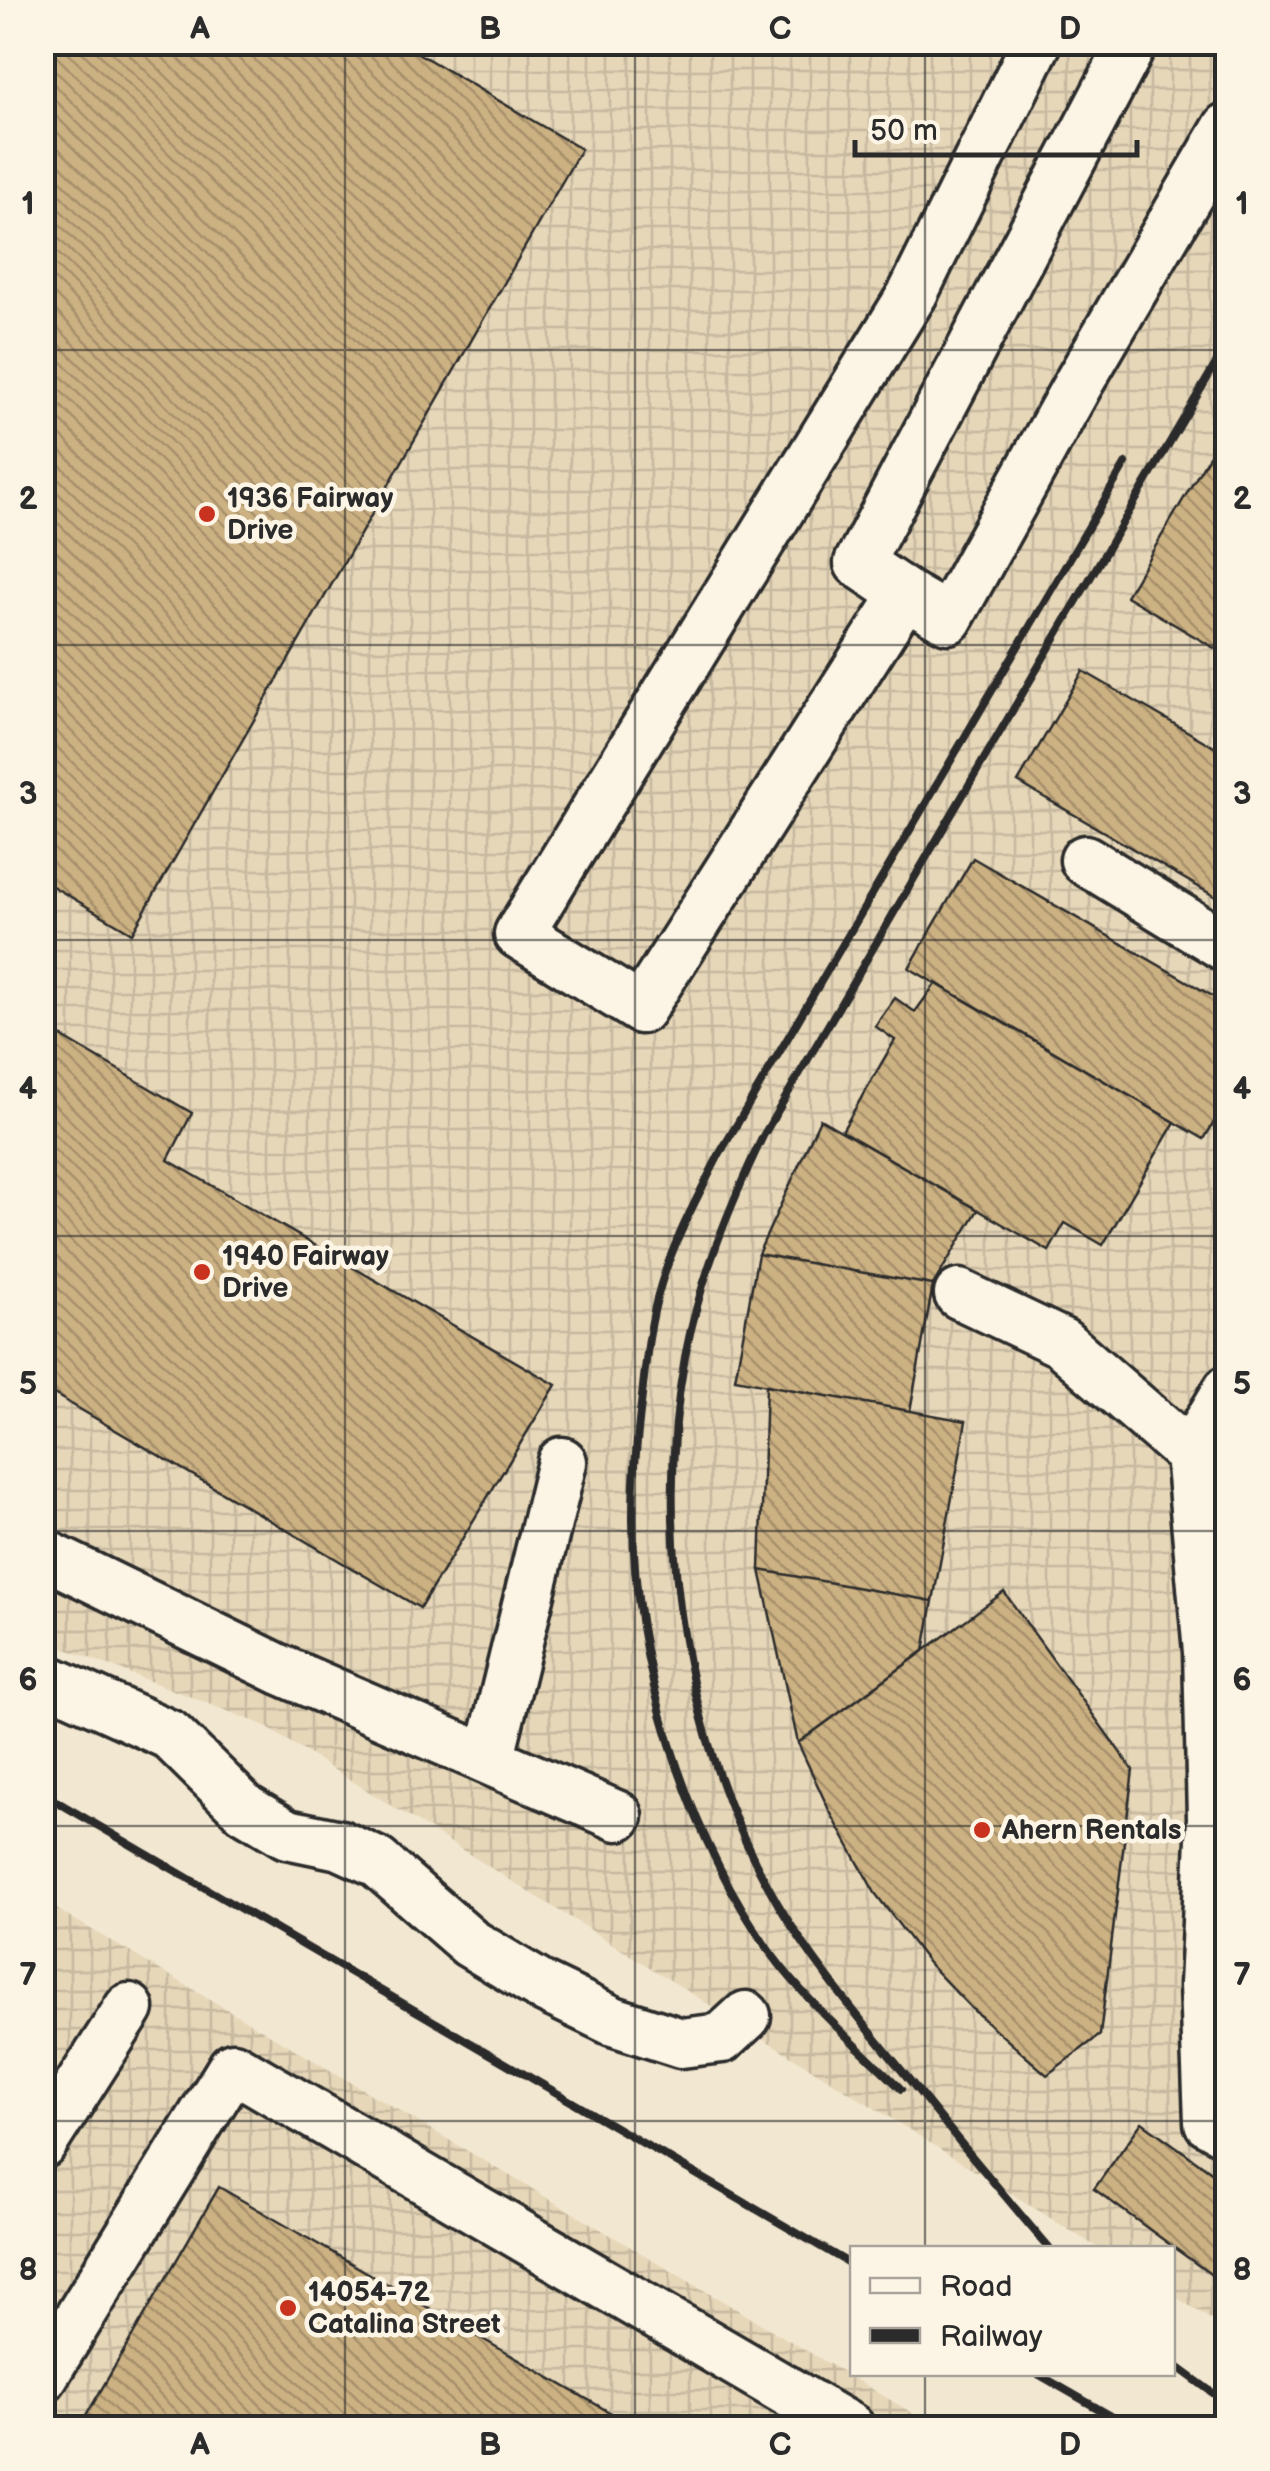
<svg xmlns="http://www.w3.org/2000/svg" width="1270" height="2471" viewBox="0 0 1270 2471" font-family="'Balsamiq Sans',sans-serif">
<defs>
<pattern id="industrial-grid" width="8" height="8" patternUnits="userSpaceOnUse" patternTransform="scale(2.5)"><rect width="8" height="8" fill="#e7d7b9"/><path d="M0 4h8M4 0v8" fill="none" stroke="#c6b99f"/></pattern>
<pattern id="building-back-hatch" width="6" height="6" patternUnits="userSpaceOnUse" patternTransform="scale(2.5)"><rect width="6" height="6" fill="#ccb182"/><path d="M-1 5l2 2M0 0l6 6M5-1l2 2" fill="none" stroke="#a6906b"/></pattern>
</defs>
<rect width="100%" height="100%" fill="#f2e7d1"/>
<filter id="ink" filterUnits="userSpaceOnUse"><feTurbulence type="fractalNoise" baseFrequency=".01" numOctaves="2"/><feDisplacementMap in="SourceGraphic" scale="20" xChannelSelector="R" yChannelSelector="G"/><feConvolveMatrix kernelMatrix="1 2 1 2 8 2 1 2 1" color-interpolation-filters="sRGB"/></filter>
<g filter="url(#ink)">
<path fill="url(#industrial-grid)" d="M42,43h1185v2287l-54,-35 -1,-47h-74l-837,-524 -218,-84z
M43,1901l895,527h-895z"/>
<path fill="url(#building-back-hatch)" stroke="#2b2b2b" stroke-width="2.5" d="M42,42h357l182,107 -449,784 -90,-53z
M1228,424v232l-102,-60z
M1083,671l145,84v149l-210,-122z
M973,858l255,147v94l-24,40 -295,-171z
M936,983l239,139 -72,123 -38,-22 -16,28 -207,-120 53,-91 -20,-14 20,-28 20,14z
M42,1025l150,88 -24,47 388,225 -136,223 -378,-221z
M820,1119l158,91 -45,75 -175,-31z
M758,1254l175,31 -23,126 -175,-32z
M766,1385l200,36 -33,180 -173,-31z
M760,1570l173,31 -9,50 -126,92z
M1004,1592l129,178 -33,265 -53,40 -76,-67 -43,-45 -53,-70 -46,-83 -31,-67z
M1142,2122l86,62v103l-134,-98z
M219,2187l418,241h-558z"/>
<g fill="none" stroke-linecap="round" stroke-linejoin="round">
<g stroke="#2b2b2b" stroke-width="55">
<path id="minor" d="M1037,42l-124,251 -394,641 122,75 264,-415 43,25 130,-235 150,-257
M905,594l-46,-31 274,-521
M1085,860l143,88
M959,1294l103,49 128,111 16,30
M1190,1454l18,198 4,166 -8,167 5,137 19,11
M1190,1454l38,-64
M42,1553l239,117 337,146
M42,1677l128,58 75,74 42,25 53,11 37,17 93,81 73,44 70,34 68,22 41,-5 24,-22
M489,1760l73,-298
M42,2144l87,-136
M42,2378l191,-311 617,361"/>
</g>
<use href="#minor" stroke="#fcf5e5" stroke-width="48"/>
<path stroke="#2b2b2b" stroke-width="8" d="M42,1793l810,472
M901,2089c-44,-44 -94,-86 -131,-137 -84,-119 -137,-290 -137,-435 0,-41 4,-81 9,-121 4,-37 8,-76 19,-112 14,-46 37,-88 59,-131l406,-690
M1049,2248c-54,-63 -107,-127 -159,-192 -39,-48 -80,-98 -112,-152 -92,-156 -126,-370 -93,-547 15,-78 44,-150 78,-221l465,-793
M1172,2363l56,41
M1038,2374l94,54"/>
</g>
</g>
<path fill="none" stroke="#2b2b2b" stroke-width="2.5" stroke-opacity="0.55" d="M345,42v2386M635,42v2386M925,42v2206M42,350h1186M42,645h1186M42,940h1186M42,1236h1186M42,1531h1186M42,1826h1186M42,2121h1186M925,2374v54"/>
<g fill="#c8321e" stroke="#fcf5e5" stroke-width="4">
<circle cx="207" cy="514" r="10"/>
<circle cx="202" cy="1272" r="10"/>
<circle cx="982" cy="1830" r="10"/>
<circle cx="288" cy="2308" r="10"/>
</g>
<g text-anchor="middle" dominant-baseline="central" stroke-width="9" stroke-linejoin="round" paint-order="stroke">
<g font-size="28" font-weight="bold" fill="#2b2b2b" stroke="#fcf5e5" text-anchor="start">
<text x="227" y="498">1936 Fairway<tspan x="227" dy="32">Drive</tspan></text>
<text x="222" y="1256">1940 Fairway<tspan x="222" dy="32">Drive</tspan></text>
<text x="1002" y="1830">Ahern Rentals</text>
<text x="308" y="2292">14054-72<tspan x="308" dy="32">Catalina Street</tspan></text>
</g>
</g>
<rect width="1270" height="2471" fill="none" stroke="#fcf5e5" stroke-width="110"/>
<rect x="850" y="2246" width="325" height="130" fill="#fcf5e5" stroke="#a8a49b" stroke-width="2.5"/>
<rect x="870" y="2278" width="50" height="15" fill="#fcf5e5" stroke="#a8a49b" stroke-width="2.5"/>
<text x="940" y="2296" font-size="30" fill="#2b2b2b">Road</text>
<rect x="870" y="2328" width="50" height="15" fill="#2b2b2b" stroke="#a8a49b" stroke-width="2.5"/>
<text x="940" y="2346" font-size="30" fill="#2b2b2b">Railway</text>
<path d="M855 140v15h282v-15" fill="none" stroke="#2b2b2b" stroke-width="5"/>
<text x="870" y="140" font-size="30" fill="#2b2b2b" stroke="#fcf5e5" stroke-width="8" paint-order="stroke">50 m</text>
<rect x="55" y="55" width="1160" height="2361" fill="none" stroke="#2b2b2b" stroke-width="4"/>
<g font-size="32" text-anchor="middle" font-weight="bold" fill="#2b2b2b">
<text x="200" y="39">A</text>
<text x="490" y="39">B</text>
<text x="780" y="39">C</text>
<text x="1070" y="39">D</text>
<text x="28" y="214">1</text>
<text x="1242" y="214">1</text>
<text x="28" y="509">2</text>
<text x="1242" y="509">2</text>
<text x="28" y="804">3</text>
<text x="1242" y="804">3</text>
<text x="28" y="1099">4</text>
<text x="1242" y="1099">4</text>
<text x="28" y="1394">5</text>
<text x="1242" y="1394">5</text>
<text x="28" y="1690">6</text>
<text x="1242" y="1690">6</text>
<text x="28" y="1985">7</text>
<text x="1242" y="1985">7</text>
<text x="28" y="2280">8</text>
<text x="1242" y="2280">8</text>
<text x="200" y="2455">A</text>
<text x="490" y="2455">B</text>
<text x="780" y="2455">C</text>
<text x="1070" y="2455">D</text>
</g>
</svg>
